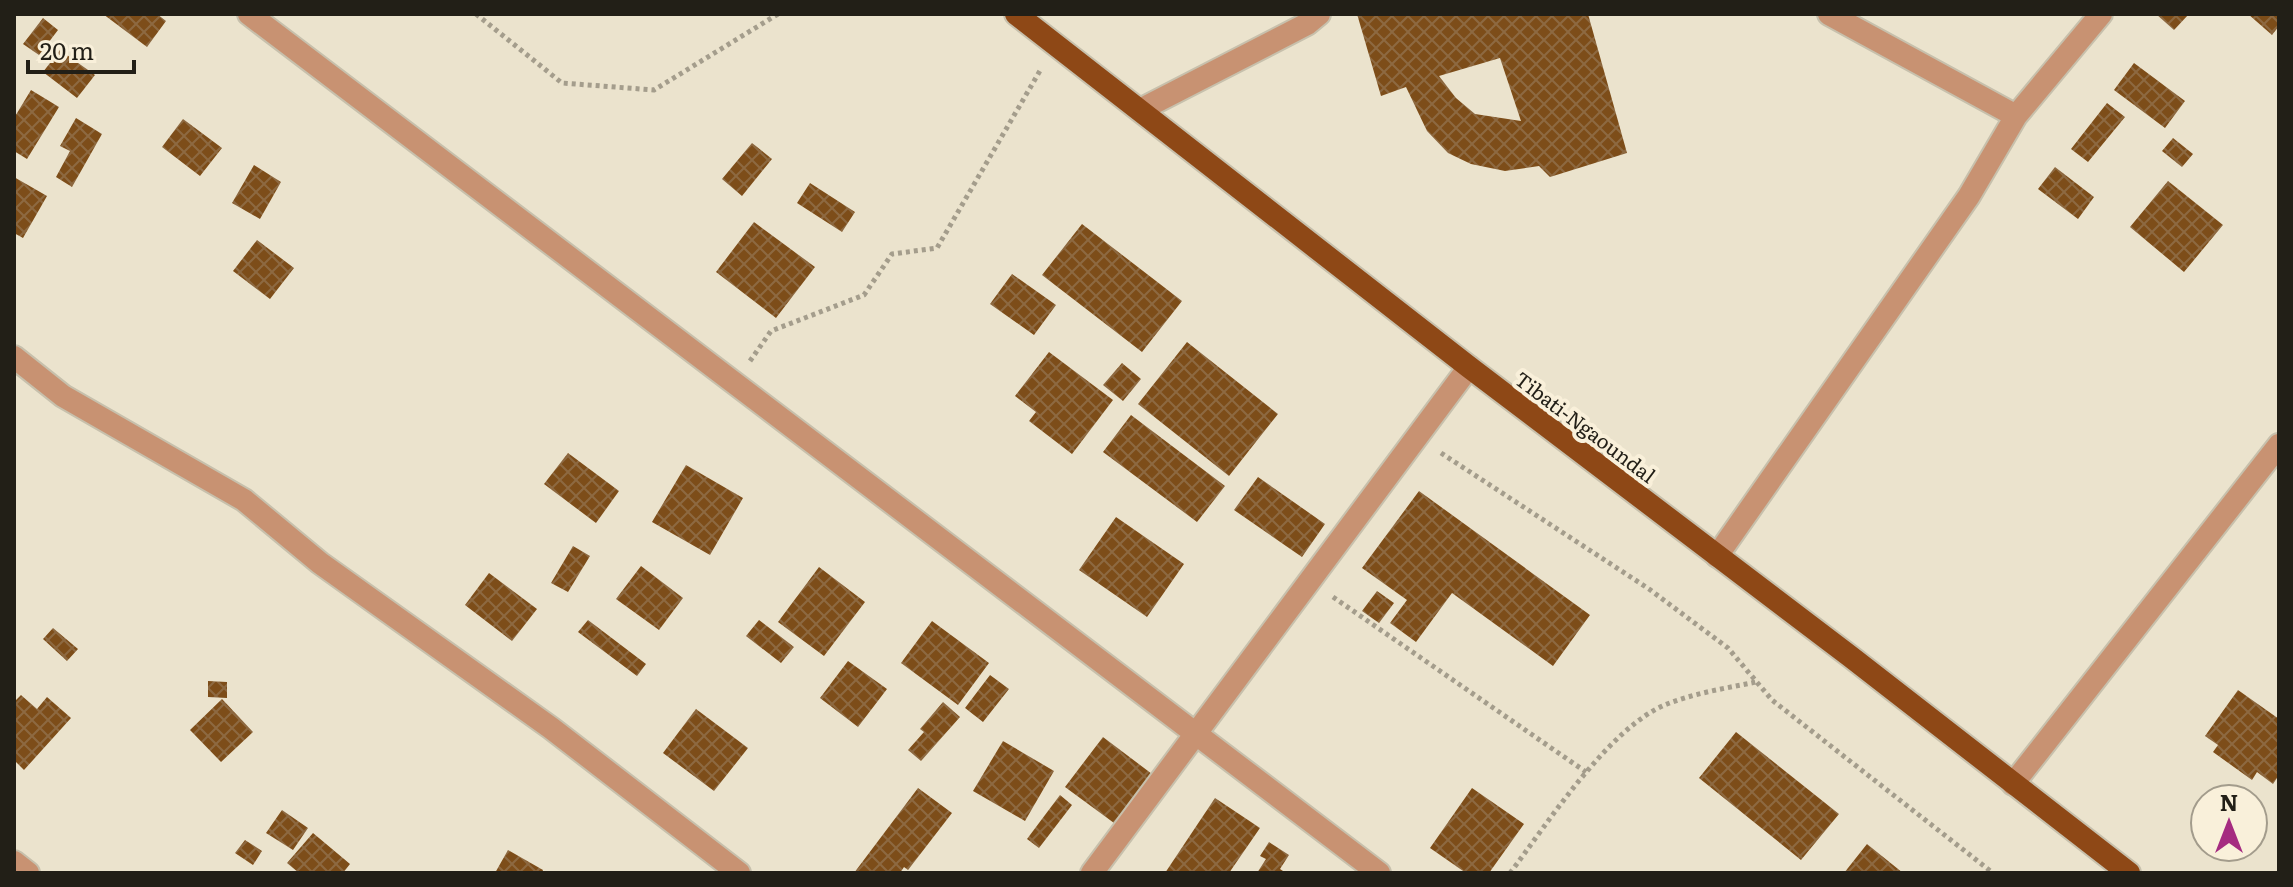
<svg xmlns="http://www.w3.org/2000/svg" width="2293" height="887" viewBox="0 0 2293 887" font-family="Literata,serif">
<defs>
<pattern id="building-cross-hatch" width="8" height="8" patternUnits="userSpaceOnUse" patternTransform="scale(2)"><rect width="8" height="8" fill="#7d4d19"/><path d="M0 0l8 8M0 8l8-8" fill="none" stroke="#8d6941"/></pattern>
</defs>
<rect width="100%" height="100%" fill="#ebe3cd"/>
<path fill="url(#building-cross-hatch)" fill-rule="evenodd" d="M103,14h54l9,7 -19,26z
M1357,14h231l39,139 -77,24 -11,-11 -34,5 -34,-7 -23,-11 -21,-22 -21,-44 -25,9zM1500,58l21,63 -46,-7 -19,-16 -17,-22z
M2156,14h33l-15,16z
M2248,14h31v12l-7,9z
M43,18l15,12 -19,25 -16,-11z
M60,50l35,25 -18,23 -34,-26z
M2134,63l51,38 -20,27 -51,-38z
M31,90l28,17 -32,52 -13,-8v-33z
M2107,103l18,14 -37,45 -17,-13z
M76,118l26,16 -30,53 -16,-10 14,-26 -10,-5z
M183,119l39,29 -22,28 -38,-29z
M2173,138l20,16 -11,13 -20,-16z
M752,143l20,16 -30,37 -20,-17z
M254,165l27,17 -21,37 -28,-16z
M2055,167l39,30 -16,22 -40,-30z
M14,177l33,19 -24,42 -9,-5z
M2168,181l55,44 -39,47 -54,-45z
M810,183l45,29 -13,20 -45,-29z
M754,222l61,45 -39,51 -60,-46z
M1082,224l100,77 -40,51 -100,-77z
M257,240l37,28 -24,31 -37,-28z
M1012,274l44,31 -22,30 -44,-31z
M1187,342l91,72 -49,62 -91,-72z
M1049,352l64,48 -41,54 -43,-33 7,-9 -21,-16z
M1122,363l19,16 -18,22 -20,-16z
M1131,415l94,71 -28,36 -94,-70z
M568,453l51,38 -23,32 -52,-39z
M686,465l57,33 -33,57 -58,-33z
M1258,477l67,47 -23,33 -68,-47z
M1419,491l171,124 -37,51 -101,-73 -36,49 -26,-19 17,-23 -45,-32z
M1116,517l68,47 -37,53 -68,-47z
M573,546l17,10 -22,36 -17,-9z
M641,566l42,32 -24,32 -43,-31z
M819,567l46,35 -41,54 -46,-34z
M489,573l48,36 -25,32 -47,-36z
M1377,591l17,12 -15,20 -17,-12z
M588,620l58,44 -9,12 -59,-44z
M759,620l35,27 -13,16 -35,-27z
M932,621l57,42 -31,42 -57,-42z
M53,628l25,21 -11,12 -24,-22z
M848,661l39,28 -29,38 -38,-29z
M990,675l19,14 -26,33 -18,-14z
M208,681l19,1v16l-19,-1z
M2238,690l41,29v56l-6,9 -16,-12 -5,8 -39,-28 5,-7 -13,-9z
M21,695l16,14 10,-12 24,21 -47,52 -10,-10v-58z
M222,699l31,33 -32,30 -31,-32z
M943,702l17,15 -39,44 -13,-11 16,-18 -4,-3z
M696,709l52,39 -34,43 -51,-38z
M1736,732l103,82 -38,46 -102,-82z
M1103,737l49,37 -38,49 -49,-36z
M1003,741l51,30 -29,50 -52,-30z
M918,788l34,25 -44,57 -4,-3 -4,6h-46z
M1472,788l52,36 -35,49h-23l-36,-25z
M1060,795l12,10 -33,43 -12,-9z
M1215,798l45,30 -31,45h-64z
M282,810l26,18 -15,22 -27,-17z
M313,833l37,31 -7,9h-44l-12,-10z
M245,840l17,11 -9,14 -18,-12z
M1269,842l20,13 -9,14 6,4h-29l9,-14 -6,-3z
M1867,844l36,29h-59z
M508,850l35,20 -1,3h-47z"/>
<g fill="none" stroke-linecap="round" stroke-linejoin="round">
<g stroke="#c7c0ac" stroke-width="26">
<path id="minor" d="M249,14l1130,859
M1829,14l187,102
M1140,110l167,-86 12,-10
M14,357l49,39 181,104 76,63 231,165 188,145
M1717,556l252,-360 47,-80 85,-102
M2013,784l266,-339
M14,862l14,11
M1092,873l377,-506"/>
</g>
<g stroke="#c7c0ac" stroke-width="26">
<path id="trunk" d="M1016,14l453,353 382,290 278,216"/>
</g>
<path stroke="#a49d8c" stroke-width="5" stroke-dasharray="4 4" stroke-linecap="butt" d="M476,14l86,69 92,7 124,-76
M750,361l21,-30 93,-36 28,-41 45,-6 104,-179
M1441,453l208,136 79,59 44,52 221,173
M1333,597l253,175
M1510,873c38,-50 99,-146 157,-169 28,-11 60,-16 89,-22"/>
<use href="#minor" stroke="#c89272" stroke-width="22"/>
<use href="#trunk" stroke="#8e4816" stroke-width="22"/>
</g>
<g text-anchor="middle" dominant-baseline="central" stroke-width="8" stroke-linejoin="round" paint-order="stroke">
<g font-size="20" fill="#221f17" stroke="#f9f0da">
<text transform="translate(1586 426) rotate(37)">Tibati-Ngaoundal</text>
</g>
</g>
<rect width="2293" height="887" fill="none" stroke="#221f17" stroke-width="32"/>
<g transform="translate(2229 823)"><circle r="38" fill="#f9f0da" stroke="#a39c8c" stroke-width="2"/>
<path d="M0-6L14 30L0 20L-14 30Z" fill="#a52b80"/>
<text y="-12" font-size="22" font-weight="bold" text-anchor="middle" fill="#221f17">N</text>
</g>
<path d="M28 60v12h106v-12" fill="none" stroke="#221f17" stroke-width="4"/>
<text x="40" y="60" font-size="24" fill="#221f17" stroke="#f9f0da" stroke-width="6" paint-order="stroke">20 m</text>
</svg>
